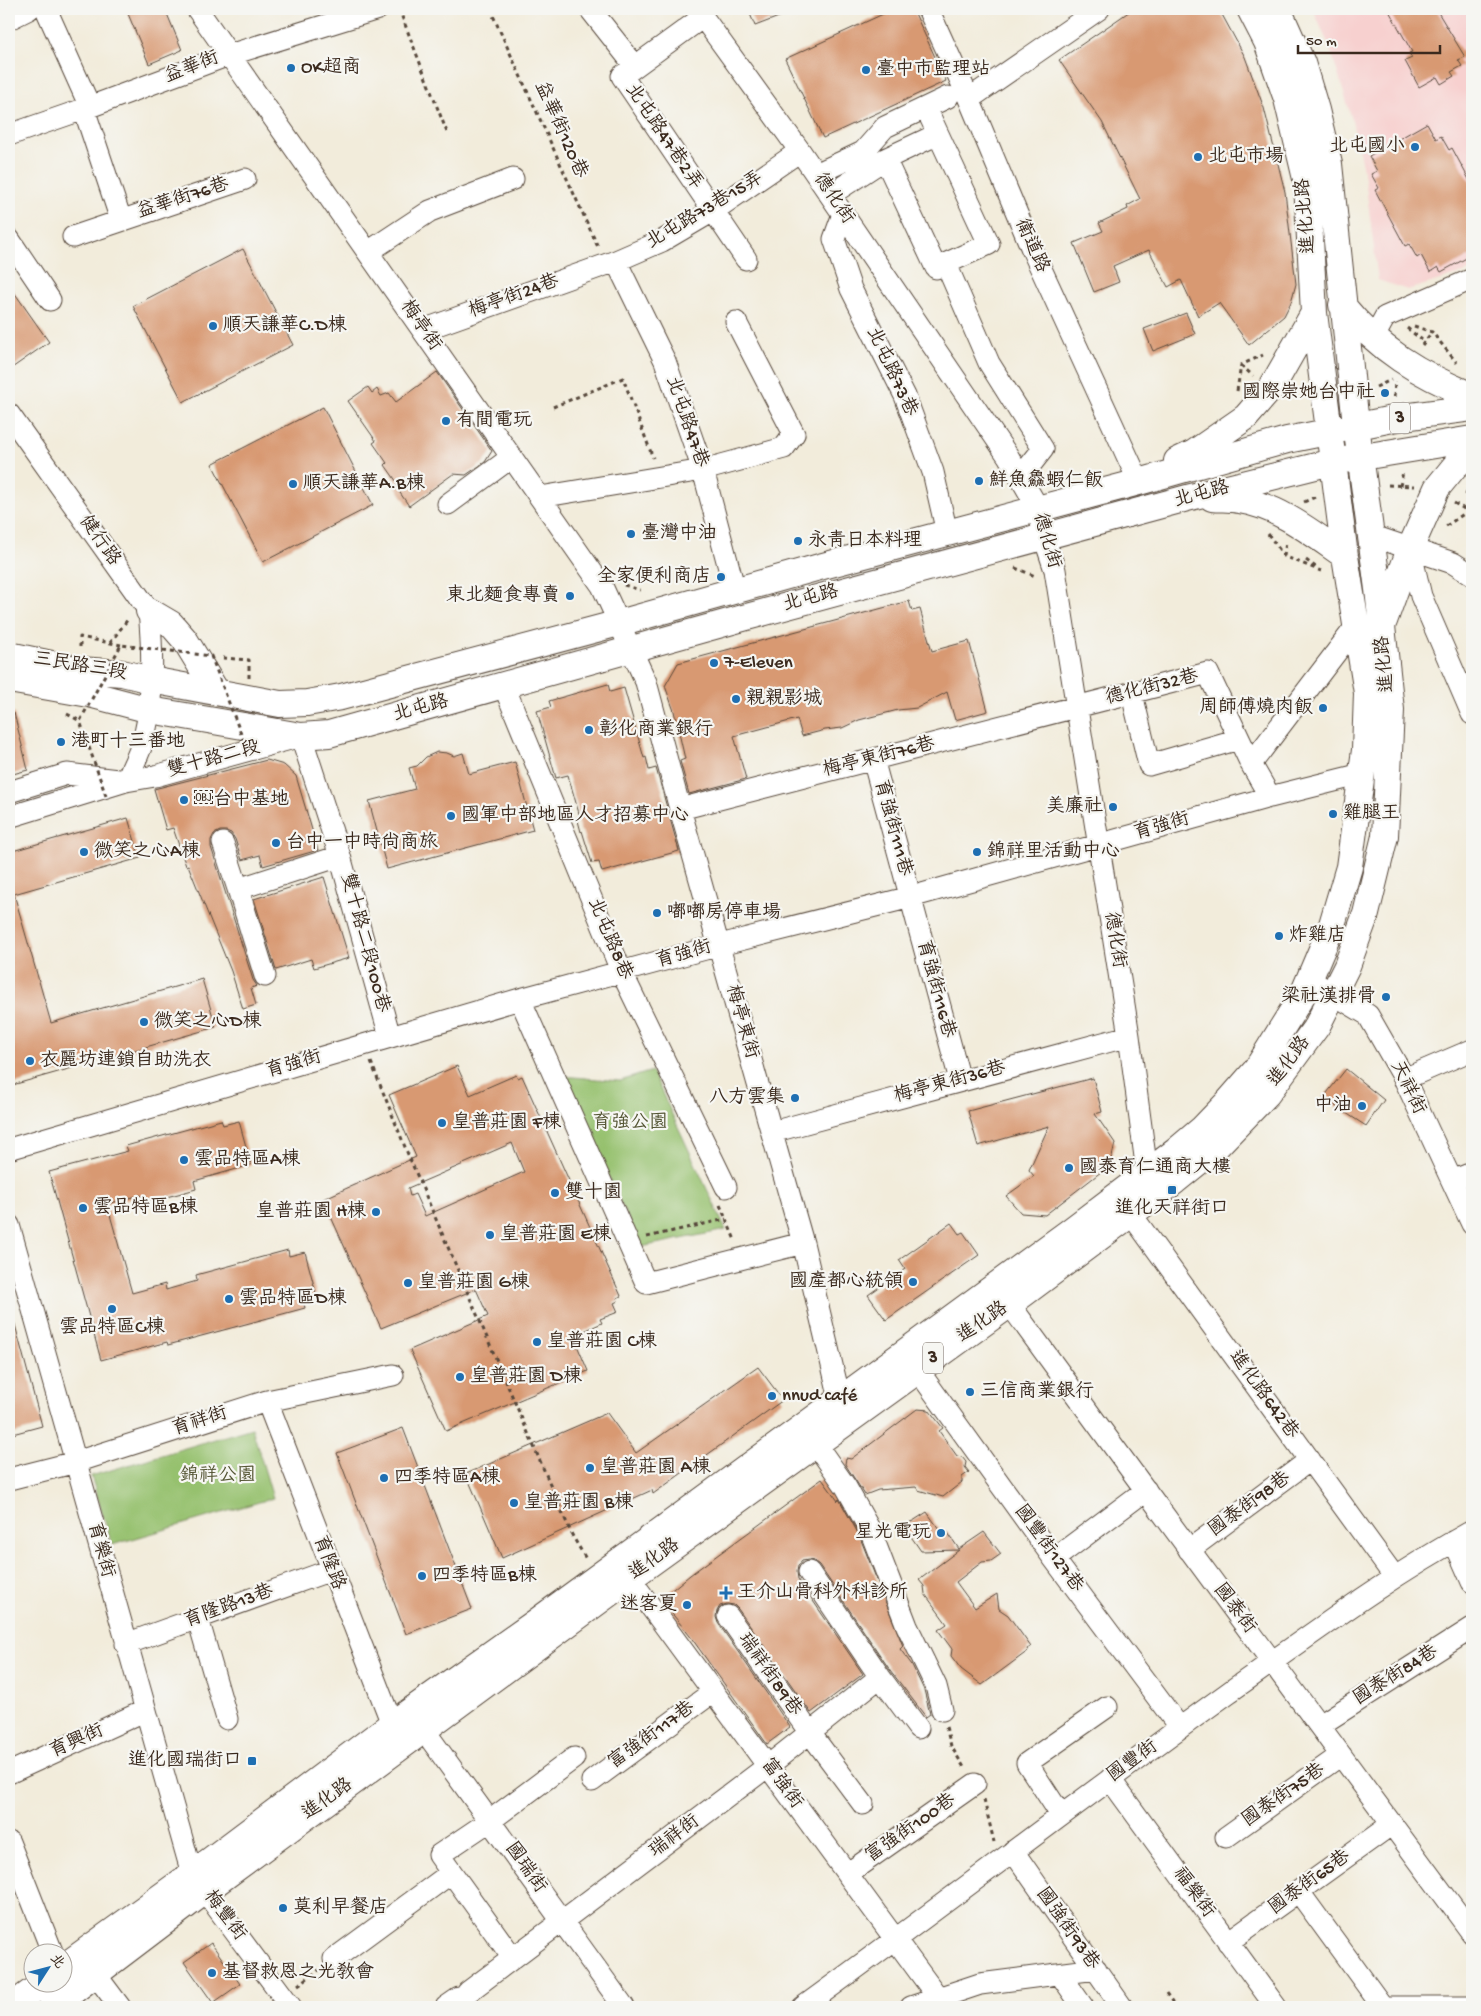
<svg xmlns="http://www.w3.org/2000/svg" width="1481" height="2016" viewBox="0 0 1481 2016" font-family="'Gochi Hand','LXGW WenKai TC',sans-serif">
<rect width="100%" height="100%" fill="#f6f6f2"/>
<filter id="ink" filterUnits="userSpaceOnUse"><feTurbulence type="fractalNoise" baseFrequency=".02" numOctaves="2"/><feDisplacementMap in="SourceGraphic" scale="10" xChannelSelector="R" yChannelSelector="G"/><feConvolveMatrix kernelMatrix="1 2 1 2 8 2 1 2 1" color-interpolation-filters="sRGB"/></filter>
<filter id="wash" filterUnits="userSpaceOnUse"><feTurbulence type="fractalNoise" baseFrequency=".0096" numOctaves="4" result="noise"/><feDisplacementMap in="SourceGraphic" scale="20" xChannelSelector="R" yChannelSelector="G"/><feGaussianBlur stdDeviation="1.12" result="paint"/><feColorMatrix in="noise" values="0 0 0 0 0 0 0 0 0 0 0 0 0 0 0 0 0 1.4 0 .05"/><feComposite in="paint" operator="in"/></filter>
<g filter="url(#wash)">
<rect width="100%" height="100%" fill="#f2ecdb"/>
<path fill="#f7d0cf" d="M1313,9h159v261l-64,20 -30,-10 -13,-102 -14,-62 -21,-68z"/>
<path fill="#96c16e" stroke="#687646" d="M652,1071l74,159 -85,17 -79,-171 58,5z
M252,1428l21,70 -161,47 -21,-69z"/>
<g id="blocks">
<path fill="#d89972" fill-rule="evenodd" d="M126,9h39l17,41 -33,14z
M748,9h49v1l-42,16z
M894,9h19l33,72 -123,57 -38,-79z
M1133,9h86l26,48 19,51 21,84 11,92 -5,18 -7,14 -35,29 -30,-42 -21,13 -17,-36 -13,7 -19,-37 -36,16 6,16 -25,10 -20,-49 29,-12 -4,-8 29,-14 -1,-3 13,-7 -38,-77 -43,-62z
M1388,9h48l29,48 -7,3 4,6 -11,6 3,4 -13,8 -4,-7 -18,10 -14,-26 7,-3 -3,-5 3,-1z
M1427,123l9,16 5,-3 8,14 3,-2 20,37v70l-31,17 -3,-5 -8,5 -9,-17 -4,3 -8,-14 -4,2 -30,-56 4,-2 -8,-14 6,-3 -8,-15z
M243,249l50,96 -110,57 -50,-96z
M9,285l40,57 -40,28z
M1186,313l9,21 -42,17 -9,-22z
M437,372l55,79 -7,11 -19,13 -13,-1 -44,32 -13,-19 3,-2 -14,-20 2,-2 -14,-20 3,-2 -28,-40 20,-14 4,6 5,-4 4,7 8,-3 7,9z
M323,407l50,98 -110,57 -51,-98z
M909,601l3,10 8,-2 12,42 37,-10 19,70 -33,9 -8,-28 -30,16 -19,2 -39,10 -17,8 -17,2 -23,6 -5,-17 -63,17 12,43 -57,15 -9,-33 5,-2 -11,-48 -9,-25 13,-23z
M608,684l2,8 14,-4 20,70 2,-1 3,13 7,-2 23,83 -77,21 -3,-10 -7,1 -10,-32 -1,1 -4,-15h3l-12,-42 -12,3 -19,-67 14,-4 -2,-6z
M14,713l14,57 -19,5v-61z
M437,752l10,1 7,3 9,-3 6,21 46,-12 18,68 -146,39 -18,-68 46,-12 -6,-21 8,-2 9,-9z
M267,760l17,5 12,11 22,74 -55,16 -3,-11 -18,5 -7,-21 -4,-6 -5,-2h-6l-6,3 -3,6v7l42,133 4,6 -6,2 5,17 -13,4 -12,-38 -43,-106 -2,1 -13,-38 -7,2 -12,-41z
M128,818l12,40 -126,36 37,129 151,-44 14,48 -207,59v-234z
M324,877l25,81 -35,10 -3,-9 -35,11 -22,-71z
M457,1066l13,29 46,-20 2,3 4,-2 99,220 -4,2 1,3 -4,2 4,9 -18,7 2,4 -29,13 15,35 -142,60 -36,-81 78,-34 -12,-27 -95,39 -58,-129 93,-42 -27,-62zM512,1143l12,29 -99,44 -10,-22 -5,2 -2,-8z
M1346,1069l38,31 -18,26 -43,-28z
M1093,1078l9,34 -7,2 20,29 -5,22 -65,50 -24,-2 -15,-17 28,-20 -5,-6 20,-44 -71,20 -10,-35z
M221,1120l2,5 16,-4 12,44 -57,16 2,8 -18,5 -35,9 -2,-8 -34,9 25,89 33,-9 1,6 31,-9 -1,-6 92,-25 1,6 16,-4 12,45 -14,3 2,8 -137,37 -1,-3 -66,18 -52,-188 79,-21 -2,-5z
M951,1223l8,11 4,-2 16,23 -93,65 -18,-25 37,-26 -6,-9z
M14,1321l28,105 -33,9v-113z
M758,1367l25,33 -130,94 -1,-4 -150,68 -36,-84 141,-61 29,40z
M917,1409l12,1 14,18 -4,3 18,25 5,1 4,5 -1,5 4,5 -7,5v5l-19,15 -25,-7 -2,-3 -38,3 -13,5 -20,-31 1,-6 5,1z
M403,1428l69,181 -66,25 -69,-181z
M822,1479l16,22 1,-2 20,36 44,111 -3,3 12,16 12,25 6,24 -4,3 -36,-47 -71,-105 -5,-4 -6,-1 -6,1 -4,5 -1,6 1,7 65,95 -52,39 -73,-104 -4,-4 -7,-1 -7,2 -3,5 -1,6 2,6 72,104 -23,17 -77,-108 -24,-30 1,-12 23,-19z
M927,1512l12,17 9,4 11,16 25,-17 17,22 -10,7 -9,1 -26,20 19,26 22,-14 2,15 9,6 23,32 -4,2 1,2 -46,34 -21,-16 -10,-13 1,-7 -14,-19 9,-6 -22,-30 -1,-8 -5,-6 40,-30 -38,1 -18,-26 10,-4z
M211,1943l29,41 -27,19 -29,-41z"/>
</g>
</g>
<g filter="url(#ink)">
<use href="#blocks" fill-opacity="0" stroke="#56473a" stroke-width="1"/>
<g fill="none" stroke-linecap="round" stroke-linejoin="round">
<g stroke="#56473a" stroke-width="23">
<path id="minor" d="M46,9l44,98
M197,9l405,577 44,96 34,127 123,434 37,156
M590,9l45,57
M697,9l103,142 208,305 30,52 6,29 11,33 74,466 18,136
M928,9l41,90 62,148 108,235
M703,17l-81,59 124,183
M9,19l20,-10
M969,99l130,-90
M84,109l37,111
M9,135l75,-26 145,-54 149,-46
M885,159l51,109 53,-24 -63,-136
M816,174l47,-22 22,-25 63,-30
M830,195l55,-36 53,-25
M843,214l-9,25 17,50 54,107 28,76 14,61
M73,237l172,-58
M9,239l41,61
M368,252l62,-41 83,-32
M616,261l49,100 38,109 32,121
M946,264l43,99 54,86 -23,29
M423,330l193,-69 46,-20 51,-30 87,-60
M1374,337l11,-20 87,-38
M9,414l140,197c4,42 5,85 -5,127 -4,15 -12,29 -18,43l-59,-7 -58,18
M540,497l163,-27 81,-22 10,-14 -58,-112
M448,504l64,-47
M1370,535l83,28 19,12
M1410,549l11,47 51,118
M504,686l118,287 104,214
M1132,694l17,71 90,-26
M873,759l87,321
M1251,764l106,-139
M680,809l528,-136 43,91 19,33
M9,817l117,-36 29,-5 146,-40 39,120 50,181
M223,843l15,46
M265,976l-27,-87 102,-33
M1310,980l58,35 35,61 69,148
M520,999l126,284 157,-40
M1404,1079l68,-29
M772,1132l357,-96
M9,1149l511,-150 200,-54 191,-48 359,-100 92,-23
M1452,1181l20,-8
M1131,1214l263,362
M9,1225l183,649 99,133
M1000,1291c156,215 315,428 472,642
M917,1369l137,190 126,169
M267,1401l125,323
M815,1443l31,44 24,43 37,96 29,60 6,24
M9,1479l67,-17 191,-61 126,-26
M1454,1541l18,41
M1189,1550l121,-90
M1054,1559l92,-69
M620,1565l325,442
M809,1572l71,105 38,51
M728,1616l82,117 53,71
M198,1619l29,100
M126,1644l205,-74
M1320,1725l152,-97
M424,1730l200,277
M9,1773l135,-62
M1110,1779l166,228
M592,1781l121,-89
M1061,1815l-34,-52 80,-56
M1226,1837l115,-82
M9,1842l44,112
M1013,1851l109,156
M847,1874l128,-90
M1299,1892l83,114
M1228,1942l164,-118
M513,1958l-74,-103 52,-35 83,-62
M334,1959l117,-86
M1060,1974l23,33
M96,1975l24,32
M468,1992l300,-226 112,-89
M446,2007l13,-9
M803,2007c142,-103 282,-211 425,-314 80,-56 158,-115 244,-162
M911,2007l69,-23 116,-15
M1375,2007h97"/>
</g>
<g stroke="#56473a" stroke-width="28">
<path id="major" d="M1342,305c37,45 77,69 130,91
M1177,461l17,-8 52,-36 26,-30 42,-74
M1212,498c9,1 18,0 27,2 40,6 74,34 106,56
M149,611l22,13 14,16 31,51
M1384,621l26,-72 27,-61 18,-22 17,-13
M9,655l71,15 42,3 29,7 129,24 27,-1 34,-6 278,-74 204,-57 316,-84 148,-42 116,-23 69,-9
M9,680l80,14 61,16 151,26 28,-2 414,-116 448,-121 141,-35 140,-23
M62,1968l130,-94 200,-150 144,-102 533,-390 107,-81 26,-22 26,-27 28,-32 47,-76 28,-66 18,-61 16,-117 2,-57 -22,-137 -31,-243 -7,-130 -20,-84 -20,-57 -17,-33
M11,2007l31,-23
M52,2007l153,-116 425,-313 380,-274 165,-123 37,-30 55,-57 50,-68 30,-60 19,-52 19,-78 6,-126 -13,-121 -22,-164 -27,-261 -13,-54 -14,-47 -24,-54"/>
</g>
<path stroke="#56473a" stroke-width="3" stroke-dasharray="4 4" stroke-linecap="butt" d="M399,9l49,126
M490,9l108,238
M1414,326l18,6 25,31
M1407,328l15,12
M1422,345l10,-13
M1241,365l12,11
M1376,387l15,-7
M1237,391l4,-26 22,-10
M1394,397l1,-16
M553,407l70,-29 30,80
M1388,485l26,1
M1400,486l3,-14
M1466,495l3,-9
M1304,502l11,-5
M1454,503l14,8
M1446,526l22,-15 4,-26
M1268,534l16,22 37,15
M1284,556l2,-14
M1306,560l11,8
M1015,568l20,8
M624,585l16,5
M110,643l18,-24
M80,647v-10l41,8
M223,658l26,2v18
M67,714l13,7
M371,1062l36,90 165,383 14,24
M720,1205l15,35
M647,1237l79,-18
M946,1727l5,19 14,23
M984,1800l10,42
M298,1985l21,-15
M1166,1993l10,14"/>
<use href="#minor" stroke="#fff" stroke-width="21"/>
<use href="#major" stroke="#fff" stroke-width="26"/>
<path stroke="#56473a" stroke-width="3" stroke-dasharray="4 4" stroke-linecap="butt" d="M106,796l-26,-75 41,-76 90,11 38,99"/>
</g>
</g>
<g fill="#1f6fb2" stroke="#f6f6f2" stroke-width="2">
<circle cx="291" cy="68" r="5"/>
<circle cx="866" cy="70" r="5"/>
<circle cx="1415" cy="147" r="5"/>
<circle cx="1198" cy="157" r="5"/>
<circle cx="213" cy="326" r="5"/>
<circle cx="1385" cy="393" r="5"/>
<circle cx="446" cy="421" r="5"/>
<circle cx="979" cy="481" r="5"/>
<circle cx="293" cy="484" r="5"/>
<circle cx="631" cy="534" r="5"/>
<circle cx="798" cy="541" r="5"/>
<circle cx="721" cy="577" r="5"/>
<circle cx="570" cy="596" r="5"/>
<circle cx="714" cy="663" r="5"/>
<circle cx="736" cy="699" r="5"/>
<circle cx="1323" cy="708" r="5"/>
<circle cx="589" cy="730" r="5"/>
<circle cx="61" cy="742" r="5"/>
<circle cx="184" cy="800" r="5"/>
<circle cx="1113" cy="807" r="5"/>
<circle cx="1333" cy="814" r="5"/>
<circle cx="451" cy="816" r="5"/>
<circle cx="276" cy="843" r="5"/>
<circle cx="84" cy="852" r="5"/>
<circle cx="977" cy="852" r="5"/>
<circle cx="657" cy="913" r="5"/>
<circle cx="1279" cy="936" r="5"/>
<circle cx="1386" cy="997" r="5"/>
<circle cx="144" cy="1022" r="5"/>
<circle cx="30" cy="1061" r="5"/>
<circle cx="795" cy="1098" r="5"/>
<circle cx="1362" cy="1106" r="5"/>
<circle cx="442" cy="1123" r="5"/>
<circle cx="184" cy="1160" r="5"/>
<circle cx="1069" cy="1168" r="5"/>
<rect x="1167" y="1185" width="10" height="10" rx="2.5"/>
<circle cx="555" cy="1193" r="5"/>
<circle cx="83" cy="1208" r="5"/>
<circle cx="376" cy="1212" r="5"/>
<circle cx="490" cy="1235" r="5"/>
<circle cx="913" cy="1282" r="5"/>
<circle cx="408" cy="1283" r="5"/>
<circle cx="229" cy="1299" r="5"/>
<circle cx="112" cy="1309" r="5"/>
<circle cx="537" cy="1342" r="5"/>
<circle cx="460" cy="1377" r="5"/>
<circle cx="970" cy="1392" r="5"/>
<circle cx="772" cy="1396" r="5"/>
<circle cx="590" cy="1468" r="5"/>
<circle cx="384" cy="1478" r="5"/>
<circle cx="514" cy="1503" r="5"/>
<circle cx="941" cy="1533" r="5"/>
<circle cx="422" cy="1576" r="5"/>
<path d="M723.5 1585.5h5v5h5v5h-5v5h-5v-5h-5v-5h5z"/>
<circle cx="687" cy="1605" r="5"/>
<rect x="247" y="1756" width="10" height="10" rx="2.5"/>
<circle cx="283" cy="1908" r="5"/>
<circle cx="212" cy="1973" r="5"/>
</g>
<g text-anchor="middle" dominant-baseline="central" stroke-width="4.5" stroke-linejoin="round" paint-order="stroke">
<g fill="#f6f6f2" stroke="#73675e" stroke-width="1">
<rect x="1390" y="402.5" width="20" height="31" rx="4"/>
<rect x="923" y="1342.5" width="20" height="31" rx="4"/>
</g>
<g font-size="18" font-weight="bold" fill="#3b2a1e">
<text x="1400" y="418">3</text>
<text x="933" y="1358">3</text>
</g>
<g font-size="19" fill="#3b2a1e" stroke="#f6f6f2">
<text transform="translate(192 68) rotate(-21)">益華街</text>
<text transform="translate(560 130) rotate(66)">益華街120巷</text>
<text transform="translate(663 137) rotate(56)">北屯路47巷2弄</text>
<text transform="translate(183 199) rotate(-18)">益華街76巷</text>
<text transform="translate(833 199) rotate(56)">德化街</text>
<text transform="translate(705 211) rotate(-31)">北屯路73巷15弄</text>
<text transform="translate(1307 216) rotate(-95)">進化北路</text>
<text transform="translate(1031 246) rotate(66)">衛道路</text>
<text transform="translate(514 297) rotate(-20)">梅亭街24巷</text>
<text transform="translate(420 326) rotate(55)">梅亭街</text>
<text transform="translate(891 372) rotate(65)">北屯路73巷</text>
<text transform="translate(686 422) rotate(71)">北屯路47巷</text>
<text transform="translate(1202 495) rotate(-15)">北屯路</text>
<text transform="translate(99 541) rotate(55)">健行路</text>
<text transform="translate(1046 541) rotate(74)">德化街</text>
<text transform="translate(811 599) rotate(-15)">北屯路</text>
<text transform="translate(1386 664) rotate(-96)">進化路</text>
<text transform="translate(80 667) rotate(9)">三民路三段</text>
<text transform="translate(1152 688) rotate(-14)">德化街32巷</text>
<text transform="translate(421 709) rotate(-15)">北屯路</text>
<text transform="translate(879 758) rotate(-14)">梅亭東街76巷</text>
<text transform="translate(214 760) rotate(-15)">雙十路二段</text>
<text transform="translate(1162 827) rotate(-16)">育強街</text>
<text transform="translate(892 828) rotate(75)">育強街111巷</text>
<text transform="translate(609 939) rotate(67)">北屯路8巷</text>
<text transform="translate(1114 940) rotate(81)">德化街</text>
<text transform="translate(364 943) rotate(75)">雙十路二段100巷</text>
<text transform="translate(684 955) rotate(-16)">育強街</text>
<text transform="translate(935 989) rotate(75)">育強街116巷</text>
<text transform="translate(741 1022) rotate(74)">梅亭東街</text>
<text transform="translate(1290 1062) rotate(-54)">進化路</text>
<text transform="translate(294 1065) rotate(-16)">育強街</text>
<text transform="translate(950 1083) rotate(-15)">梅亭東街36巷</text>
<text transform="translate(1407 1088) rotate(64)">天祥街</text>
<text transform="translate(983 1323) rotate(-35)">進化路</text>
<text transform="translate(1263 1395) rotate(54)">進化路642巷</text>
<text transform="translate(200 1422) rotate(-18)">育祥街</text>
<text transform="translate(1250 1505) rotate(-36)">國泰街98巷</text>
<text transform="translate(1048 1549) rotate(54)">國豐街127巷</text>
<text transform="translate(100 1550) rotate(75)">育樂街</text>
<text transform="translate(655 1560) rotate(-36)">進化路</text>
<text transform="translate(328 1563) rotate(69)">育隆路</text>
<text transform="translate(229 1607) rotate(-20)">育隆路13巷</text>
<text transform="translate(1234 1609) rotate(53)">國泰街</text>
<text transform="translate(769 1675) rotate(55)">瑞祥街89巷</text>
<text transform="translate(1396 1676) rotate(-32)">國泰街84巷</text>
<text transform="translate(652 1736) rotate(-36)">富強街117巷</text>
<text transform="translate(77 1742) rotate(-24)">育興街</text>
<text transform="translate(1133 1762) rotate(-36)">國豐街</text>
<text transform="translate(781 1784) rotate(54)">富強街</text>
<text transform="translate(1284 1796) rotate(-35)">國泰街75巷</text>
<text transform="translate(328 1800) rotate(-36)">進化路</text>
<text transform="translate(911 1829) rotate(-35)">富強街100巷</text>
<text transform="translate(675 1837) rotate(-37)">瑞祥街</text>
<text transform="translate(525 1868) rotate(55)">國瑞街</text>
<text transform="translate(1310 1883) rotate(-36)">國泰街65巷</text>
<text transform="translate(1193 1893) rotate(54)">福樂街</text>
<text transform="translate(224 1916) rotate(53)">梅豐街</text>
<text transform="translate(1067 1929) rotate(55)">國強街93巷</text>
</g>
<g font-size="19" fill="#3b2a1e" stroke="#f6f6f2" text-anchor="start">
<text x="301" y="68">OK超商</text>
<text x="876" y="70">臺中市監理站</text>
<text x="1405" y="147" text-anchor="end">北屯國小</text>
<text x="1208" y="157">北屯市場</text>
<text x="223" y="326">順天謙華C.D棟</text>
<text x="1375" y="393" text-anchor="end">國際崇她台中社</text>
<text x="456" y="421">有間電玩</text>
<text x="989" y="481">鮮魚鱻蝦仁飯</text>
<text x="303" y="484">順天謙華A.B棟</text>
<text x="641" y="534">臺灣中油</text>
<text x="808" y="541">永青日本料理</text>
<text x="711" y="577" text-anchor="end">全家便利商店</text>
<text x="560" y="596" text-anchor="end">東北麵食專賣</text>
<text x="724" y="663">7-Eleven</text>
<text x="746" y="699">親親影城</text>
<text x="1313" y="708" text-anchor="end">周師傅燒肉飯</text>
<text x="599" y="730">彰化商業銀行</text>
<text x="71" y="742">港町十三番地</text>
<text x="194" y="800">￼台中基地</text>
<text x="1103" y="807" text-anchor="end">美廉社</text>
<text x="1343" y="814">雞腿王</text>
<text x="461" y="816">國軍中部地區人才招募中心</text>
<text x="286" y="843">台中一中時尚商旅</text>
<text x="94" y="852">微笑之心A棟</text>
<text x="987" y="852">錦祥里活動中心</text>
<text x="667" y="913">嘟嘟房停車場</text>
<text x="1289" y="936">炸雞店</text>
<text x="1376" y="997" text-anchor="end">梁社漢排骨</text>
<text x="154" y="1022">微笑之心D棟</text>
<text x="40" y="1061">衣麗坊連鎖自助洗衣</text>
<text x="785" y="1098" text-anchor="end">八方雲集</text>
<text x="1352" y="1106" text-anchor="end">中油</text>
<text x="452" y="1123">皇普莊園 F棟</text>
<text x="194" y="1160">雲品特區A棟</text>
<text x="1079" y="1168">國泰育仁通商大樓</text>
<text x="565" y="1193">雙十園</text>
<text x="93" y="1208">雲品特區B棟</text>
<text x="1172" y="1209" text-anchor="middle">進化天祥街口</text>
<text x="366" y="1212" text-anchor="end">皇普莊園 H棟</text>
<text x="500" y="1235">皇普莊園 E棟</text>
<text x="903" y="1282" text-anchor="end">國產都心統領</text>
<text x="418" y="1283">皇普莊園 G棟</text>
<text x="239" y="1299">雲品特區D棟</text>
<text x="112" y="1328" text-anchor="middle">雲品特區C棟</text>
<text x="547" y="1342">皇普莊園 C棟</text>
<text x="470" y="1377">皇普莊園 D棟</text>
<text x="980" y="1392">三信商業銀行</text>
<text x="782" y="1396">nnud café</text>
<text x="600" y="1468">皇普莊園 A棟</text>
<text x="394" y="1478">四季特區A棟</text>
<text x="524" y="1503">皇普莊園 B棟</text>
<text x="931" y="1533" text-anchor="end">星光電玩</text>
<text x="432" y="1576">四季特區B棟</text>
<text x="737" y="1593">王介山骨科外科診所</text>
<text x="677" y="1605" text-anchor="end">迷客夏</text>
<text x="242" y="1761" text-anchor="end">進化國瑞街口</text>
<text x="293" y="1908">莫利早餐店</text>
<text x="222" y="1973">基督救恩之光教會</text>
</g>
<g font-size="19" fill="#565736" stroke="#f6f6f2">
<text x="630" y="1123">育強公園</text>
<text x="218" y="1476">錦祥公園</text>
</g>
</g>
<rect width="1481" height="2016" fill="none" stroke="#f6f6f2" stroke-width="30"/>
<g transform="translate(48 1968) rotate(54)"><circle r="24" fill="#f6f6f2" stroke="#aba49d"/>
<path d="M0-4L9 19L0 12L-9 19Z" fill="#1f6fb2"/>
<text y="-8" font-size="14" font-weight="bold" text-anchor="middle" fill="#3b2a1e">北</text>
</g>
<path d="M1298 45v8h142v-8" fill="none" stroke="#3b2a1e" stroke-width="2.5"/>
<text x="1306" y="45" font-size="15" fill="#3b2a1e" stroke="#f6f6f2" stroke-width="4" paint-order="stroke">50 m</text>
</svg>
